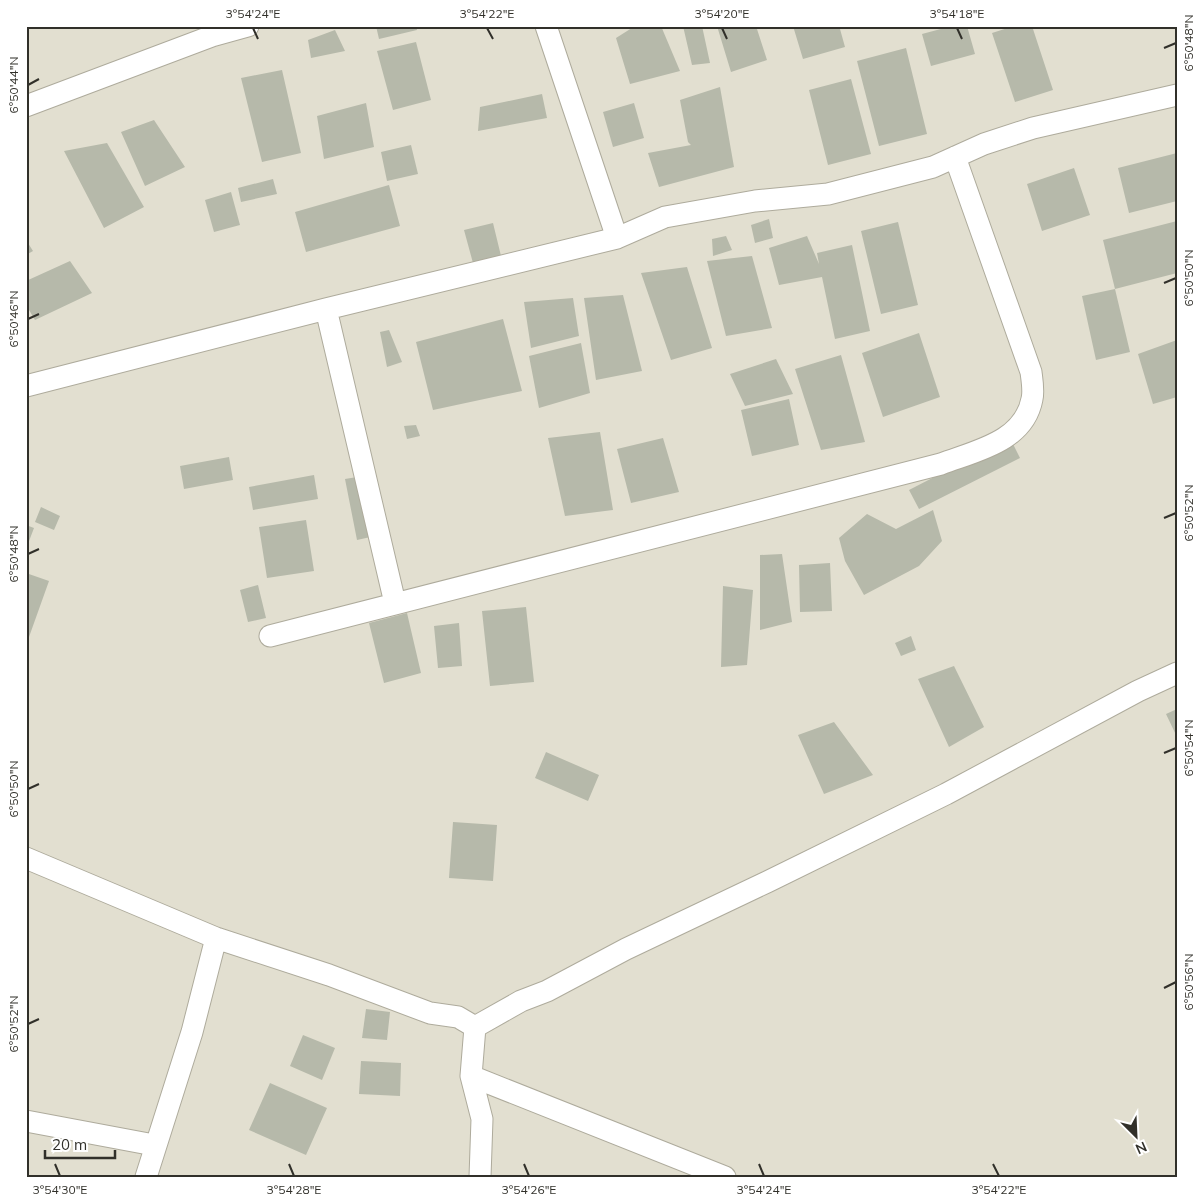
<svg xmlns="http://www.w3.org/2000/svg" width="1203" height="1203" viewBox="0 0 1203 1203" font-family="Mulish,sans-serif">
<rect width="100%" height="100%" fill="#e2dfd0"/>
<path fill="#b6b9aa" d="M376,26h40l1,4 -38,9z
M635,26h26l19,45 -50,13 -14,-46z
M683,26h19l8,37 -18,2z
M717,26h39l11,34 -36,12z
M793,26h53l-6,3 5,18 -42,12z
M952,26h15l8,28 -44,12 -9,-32z
M1014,26h18l21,64 -38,12 -23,-69z
M335,30l10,21 -34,7 -3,-18z
M416,42l15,58 -38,10 -16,-59z
M906,48l21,86 -48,12 -22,-85z
M282,70l19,83 -39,9 -21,-84z
M851,79l20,75 -43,11 -19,-75z
M720,87l14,80 -75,20 -11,-34 43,-8 -3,-3 -8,-42z
M542,94l5,24 -69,13 2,-24z
M366,103l8,44 -50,12 -7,-43z
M634,103l10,35 -31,9 -10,-35z
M154,120l31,47 -40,19 -24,-54z
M107,143l37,64 -40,21 -40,-77z
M411,145l7,29 -31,7 -6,-29z
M1177,153v48l-48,12 -11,-45z
M1074,168l16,47 -48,16 -15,-47z
M273,179l4,15 -36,8 -3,-14z
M389,185l11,41 -94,26 -11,-40z
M231,192l9,33 -26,7 -9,-32z
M769,219l4,19 -18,5 -4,-18z
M1177,221v52l-62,16 15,63 -34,8 -14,-64 33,-7 -12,-49z
M898,222l20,83 -37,9 -20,-83z
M493,223l8,33 -28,7 -9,-33z
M726,236l6,14 -19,6 -1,-17z
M807,236l12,28 -2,-11 35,-8 18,86 -35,8 -13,-62 -43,8 -10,-37z
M26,240l7,11 -7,4z
M752,256l20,72 -46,8 -19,-75z
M70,261l22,32 -57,27 -9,-15v-24z
M687,267l25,81 -41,12 -30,-87z
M623,295l19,76 -46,9 -12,-82z
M573,298l6,38 -48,12 -7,-46z
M503,319l19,72 -89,19 -17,-68z
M389,330l13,32 -15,5 -7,-35z
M919,333l21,64 -57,20 -21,-64z
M1177,340v57l-24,7 -15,-50z
M581,343l9,50 -51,15 -10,-52z
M841,355l24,87 -44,8 -26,-81z
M776,359l17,35 -48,12 -15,-32z
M789,399l10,46 -47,11 -11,-46z
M416,425l4,11 -13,3 -3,-13z
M600,432l13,78 -48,6 -17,-78z
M663,438l16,54 -48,11 -14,-54z
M1010,438l10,20 -101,51 -10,-19z
M229,457l4,23 -49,9 -4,-23z
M314,475l4,24 -65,11 -4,-23z
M363,476l12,60 -18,4 -12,-61z
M41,507l19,9 -6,14 -19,-8z
M933,510l9,31 -23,25 -55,29 -19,-34 -6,-23 28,-24 29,15z
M306,520l8,51 -47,7 -8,-51z
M26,525l8,3 -8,21z
M782,554l10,68 -32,8v-75z
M830,563l2,48 -32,1 -1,-47z
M26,573l23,8 -20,56 -3,-1z
M258,585l8,33 -18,4 -8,-32z
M723,586l30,4 -6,75 -26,2z
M526,607l8,75 -44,4 -8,-75z
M407,613l14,60 -37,10 -15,-60z
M459,623l3,43 -24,2 -4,-42z
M911,636l5,14 -15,6 -6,-13z
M954,666l30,61 -35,20 -31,-68z
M1177,709v28l-11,-23z
M834,722l39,53 -49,19 -26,-59z
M546,752l53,23 -11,26 -53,-23z
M453,822l44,3 -4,56 -44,-3z
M366,1009l24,3 -3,28 -25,-2z
M303,1035l32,13 -13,32 -32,-14z
M361,1061l40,2 -1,33 -41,-2z
M270,1083l57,25 -21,47 -57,-25z"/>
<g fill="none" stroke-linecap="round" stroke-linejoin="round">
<g stroke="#aeab9c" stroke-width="23">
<path id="minor" d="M546,26l71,212
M26,106l186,-70 36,-10
M326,309l69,294
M26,386l300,-77 291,-71 48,-21 90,-16 73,-7 105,-27 51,-23 49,-16 144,-33
M270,636l671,-172c34,-13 83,-22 91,-65 2,-8 0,-19 -1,-27l-76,-215
M26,858l190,80 113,37 101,38 28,4 17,10
M475,1027l46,-26 26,-10 79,-42 141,-67 179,-88 192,-103 39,-18
M475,1027l-4,49 11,43 -2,58
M471,1076l254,101
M26,1121l128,24
M146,1177l46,-145 24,-94"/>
</g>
<use href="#minor" stroke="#fff" stroke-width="21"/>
</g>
<path fill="none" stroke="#31302a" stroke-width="2" d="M253,28l5,11M487,28l6,11M722,28l5,11M957,28l5,11M1164,48l12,-5M28,85l11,-6M1164,283l12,-5M28,319l11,-5M1164,518l12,-5M28,554l11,-5M1164,753l12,-5M28,789l11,-5M1164,988l12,-6M28,1024l11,-5M55,1164l5,12M289,1164l5,12M524,1164l5,12M759,1164l5,12M993,1164l6,12"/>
<rect width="1203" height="1203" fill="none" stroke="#ffffff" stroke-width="55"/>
<g transform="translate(1136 1136) rotate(156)" stroke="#ffffff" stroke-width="4" paint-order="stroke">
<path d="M0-4L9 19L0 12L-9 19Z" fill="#31302a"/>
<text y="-8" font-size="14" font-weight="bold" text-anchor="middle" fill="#31302a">N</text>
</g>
<path d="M45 1150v8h70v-8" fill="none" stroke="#31302a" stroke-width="2.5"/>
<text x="52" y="1150" font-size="15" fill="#31302a" stroke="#ffffff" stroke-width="4" paint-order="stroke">20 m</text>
<rect x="28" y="28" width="1148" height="1148" fill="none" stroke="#31302a" stroke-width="2"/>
<g font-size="12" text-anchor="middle" fill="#31302a">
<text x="253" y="18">3°54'24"E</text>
<text x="487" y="18">3°54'22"E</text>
<text x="722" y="18">3°54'20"E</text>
<text x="957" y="18">3°54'18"E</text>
<text transform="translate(1189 43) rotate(-90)" y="4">6°50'48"N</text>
<text transform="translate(14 85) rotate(-90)" y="4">6°50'44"N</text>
<text transform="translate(1189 278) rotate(-90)" y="4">6°50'50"N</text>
<text transform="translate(14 319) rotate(-90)" y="4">6°50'46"N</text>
<text transform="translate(1189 513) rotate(-90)" y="4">6°50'52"N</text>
<text transform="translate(14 554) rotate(-90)" y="4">6°50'48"N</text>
<text transform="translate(1189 748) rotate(-90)" y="4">6°50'54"N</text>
<text transform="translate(14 789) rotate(-90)" y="4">6°50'50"N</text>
<text transform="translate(1189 982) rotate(-90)" y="4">6°50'56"N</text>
<text transform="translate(14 1024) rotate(-90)" y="4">6°50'52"N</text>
<text x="60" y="1194">3°54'30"E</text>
<text x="294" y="1194">3°54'28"E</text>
<text x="529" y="1194">3°54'26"E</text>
<text x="764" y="1194">3°54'24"E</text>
<text x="999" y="1194">3°54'22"E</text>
</g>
</svg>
